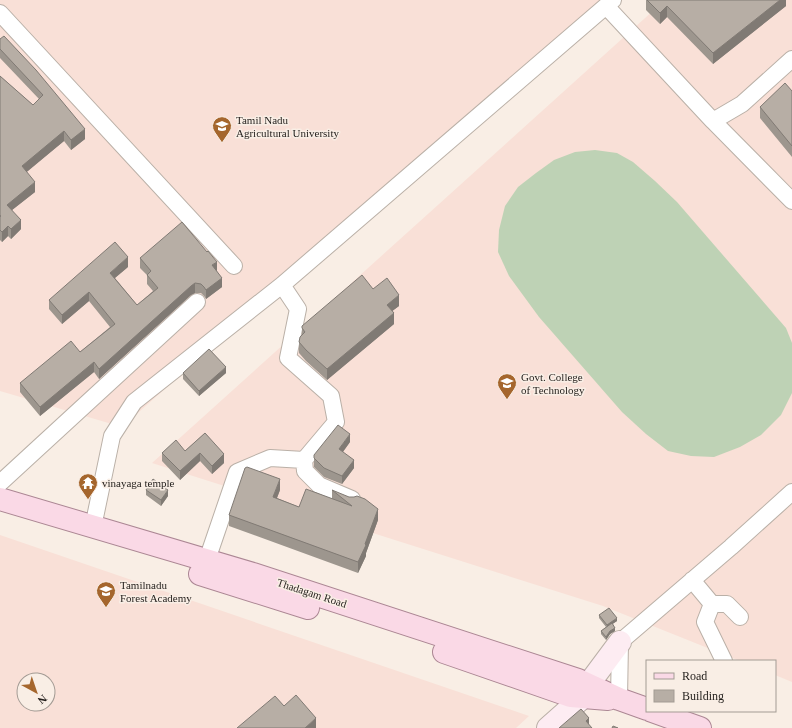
<svg xmlns="http://www.w3.org/2000/svg" width="792" height="728" viewBox="0 0 792 728" font-family="Georgia,serif">
<rect width="100%" height="100%" fill="#f9eee5"/>
<path fill="#f9e0d7" fill-rule="evenodd" d="M0,0h604l-482,427 -122,-36z
M665,0h127v682l-17,-7v-14h-35l-137,-55 -451,-143z
M0,535l529,181 -13,12h-516zM24,680h24v24h-24z"/>
<path fill="#bed2b5" d="M595,150l22,3 16,9 22,19 22,21 109,126 6,15v50l-11,22 -20,20 -21,12 -26,10 -23,-1 -23,-5 -22,-17 -24,-22 -83,-95 -30,-41 -11,-24 1,-22 6,-24 13,-19 18,-14 18,-13 21,-8z"/>
<g fill="none" stroke-linecap="round" stroke-linejoin="round">
<g stroke="#bab0a7" stroke-width="18">
<path id="minor" d="M606,6l107,115
M0,13l234,253
M792,59l-50,45 -29,17 79,80
M282,285l16,24 -10,49 43,38 5,26 -32,38
M0,483l197,-181
M93,527l19,-91 22,-34 148,-117 331,-285
M207,560l30,-88 33,-14 34,2 1,11 14,14 33,14
M692,580l20,24
M724,661l-19,-39 7,-18h15l13,13
M619,699l1,-57 111,-95 61,-55"/>
</g>
<g stroke="#bab0a7" stroke-width="24">
<path id="secondary" d="M548,728l35,-31 5,-12 32,-43"/>
</g>
<g stroke="#ac8794" stroke-width="24">
<path id="primary" d="M0,499l253,75 325,106 41,19 28,10
M200,574l108,34
M444,652l127,44 37,3
M652,711l48,17"/>
</g>
<use href="#minor" stroke="#fff" stroke-width="16"/>
<use href="#secondary" stroke="#fdecf2" stroke-width="22"/>
<use href="#primary" stroke="#fad9e6" stroke-width="22"/>
</g>
<path fill="#9d968e" d="M646,0h140v6l-73,58 -46,-47 -7,7 -14,-14z
M0,39l85,100 -14,11 -7,-9 -38,31 9,20 -23,18 9,19 -10,10 -3,-3 -6,6 -2,-2v-164l33,29 6,-6 -39,-41z
M792,91v66l-32,-39v-11z
M140,258l77,13 5,16 -16,12 -2,-3 -3,-3h-6l-4,2 -92,84 -5,-7 -54,44 -20,-24v-9l60,-31 30,-25 -21,-26 -27,23 -13,-15v-9l79,-33 -13,11 22,27 16,-14 -6,-7v-9l-7,-7z
M373,289l26,17 -7,5 2,13 -67,56 -21,-19 -7,-8v-11l3,-6v-8z
M183,373h43l-27,23 -16,-17z
M205,433l19,30 -12,11 -12,-13 -20,19 -18,-19v-8l23,-2z
M350,442l-7,10 11,16 -12,16 -18,-7 -10,-10v-12z
M146,490l22,6 -7,10 -15,-11z
M280,490l-3,8 22,9 33,-9v-8l46,30 -12,33v3l-8,17 -129,-47v-11z
M599,615l18,6 -5,3 3,7 -5,3 -4,6 -5,-6v-3l5,-4 -7,-9z"/>
<path fill="#807a74" d="M780,0h6v6l-73,58v-11z
M667,6v11l-7,7v-11z
M85,129v10l-14,11v-10z
M64,131v10l-42,35v-10z
M35,182v10l-28,22v-9z
M21,220v9l-10,10v-10z
M8,226v10l-6,6v-10z
M128,257v10l-18,15v-9z
M217,262v9l-5,4v-10z
M222,278v9l-16,12v-9z
M195,283v10l-4,2 -92,84v-10l92,-83z
M89,292v9l-27,23v-9z
M399,295v11l-12,9v-10z
M394,313v11l-67,56v-11z
M94,362v10l-54,44v-9z
M226,367v6l-27,23v-5z
M350,434v8l-11,15v-8z
M200,453v8l-20,19v-9z
M224,454v9l-12,11v-8z
M354,460v8l-12,16v-8z
M280,479v11l-7,18v-11z
M168,490v6l-7,10v-6z
M378,509v11l-12,33v3l-8,17v-11z
M617,618v3l-10,7v-3z
M615,628v3l-5,3 -4,6v-3l4,-6z
M316,718v10h-11z
M589,718v9l-3,-6z"/>
<path fill="#b7aea5" stroke="#807a74" d="M647,0h133l-67,53 -46,-47 -7,7z
M4,36l32,34 49,59 -14,11 -7,-9 -42,35 13,16 -28,23 14,15 -10,9 -3,-3 -6,6 -2,-2v-14h1h-1v-140l33,29 10,-10 -43,-46v-10z
M785,83l7,8v55l-32,-39z
M182,222l25,30 1,-1 9,11 -5,3 10,13 -16,12 -2,-3 -3,-3 -6,-1 -4,3 -92,83 -5,-7 -54,45 -20,-24 51,-42 9,11 35,-28 -26,-32 -27,23 -13,-15 66,-58 13,15 -18,16 27,32 21,-17 -11,-13 4,-4 -11,-13z
M362,275l11,14 14,-11 12,17 -12,10 7,8 -67,56 -21,-19 -7,-8 1,-5 5,-5 -3,-4v-2z
M209,349l17,18 -27,24 -16,-18z
M338,425l12,9 -11,15 15,11 -12,16 -18,-8 -10,-10v-3z
M205,433l19,21 -12,12 -12,-13 -20,18 -18,-18 14,-13 9,11z
M247,467l33,12 -7,18 26,10 7,-18 46,17 -20,-16 17,7h5l3,-1 8,3 13,10 -13,35 1,1 -8,17 -129,-47 16,-47z
M153,479l15,11 -7,10 -15,-10z
M609,608l8,10 -10,7 -8,-10z
M612,623l3,5 -5,3 -4,6 -5,-6z
M296,695l20,23 -11,10h-68l38,-32 9,10z
M581,709l8,9 -3,3 6,7h-33z
M613,726l5,2h-6z"/>
<defs>
<g id="university-pin" transform="scale(1)"><path d="M0 17L-7.5 6A9.5 9.5 0 1 1 7.5 6Z" fill="#a5662d" stroke="#f9eee5"/><path d="M0-5L7-2L0 1L-7-2ZM-4 1L0 2.5L4 1V4Q0 6-4 4Z" fill="#fff"/></g>
<g id="temple-pin" transform="scale(1)"><path d="M0 17L-7.5 6A9.5 9.5 0 1 1 7.5 6Z" fill="#a5662d" stroke="#f9eee5"/><path d="M0-6L5-2H3V0L6.5 2.5H4V6H1.5V3h-3V6H-4V2.5H-6.5L-3 0V-2H-5Z" fill="#fff"/></g>
</defs>
<g fill-rule="evenodd">
<use href="#university-pin" x="222" y="126"/>
<use href="#university-pin" x="507" y="383"/>
<use href="#temple-pin" x="88" y="483"/>
<use href="#university-pin" x="106" y="591"/>
</g>
<g text-anchor="middle" dominant-baseline="central" stroke-width="3" stroke-linejoin="round" paint-order="stroke">
<g font-size="11" fill="#221e1b" stroke="#f9eee5" text-anchor="start">
<text x="236" y="120">Tamil Nadu<tspan x="236" dy="13">Agricultural University</tspan></text>
<text x="521" y="377">Govt. College<tspan x="521" dy="13">of Technology</tspan></text>
<text x="102" y="483">vinayaga temple</text>
<text x="120" y="585">Tamilnadu<tspan x="120" dy="13">Forest Academy</tspan></text>
</g>
<g font-size="11" fill="#221e1b" stroke="#f9eee5">
<text transform="translate(312 593) rotate(18)">Thadagam Road</text>
</g>
</g>
<rect x="646" y="660" width="130" height="52" fill="#f9eee5" stroke="#a39b94"/>
<rect x="654" y="673" width="20" height="6" fill="#fad9e6" stroke="#a39b94"/>
<text x="682" y="680" font-size="12" fill="#221e1b">Road</text>
<rect x="654" y="690" width="20" height="12" fill="#b7aea5" stroke="#a39b94"/>
<text x="682" y="700" font-size="12" fill="#221e1b">Building</text>
<g transform="translate(36 692) rotate(140)"><circle r="19" fill="#f9eee5" stroke="#a39b94"/>
<path d="M0-3L7 15L0 10L-7 15Z" fill="#a5662d"/>
<text y="-6" font-size="11" font-weight="bold" text-anchor="middle" fill="#221e1b">N</text>
</g>
</svg>
